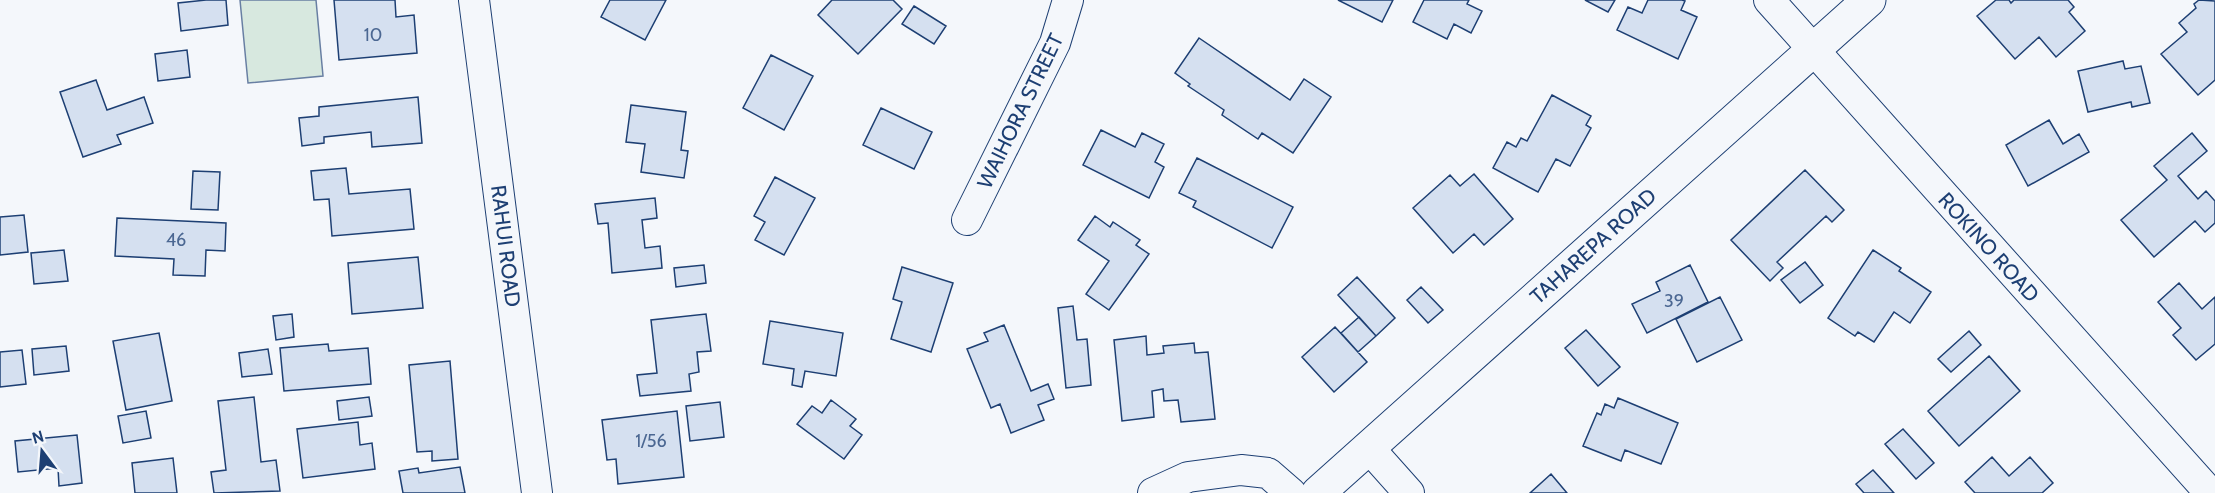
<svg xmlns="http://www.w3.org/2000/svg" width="2215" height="493" viewBox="0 0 2215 493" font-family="Cabin,sans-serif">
<rect width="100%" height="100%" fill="#f4f7fb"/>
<path fill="#d7e8df" stroke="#687fa3" stroke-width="1.5" d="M240,0h76l7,76 -75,7z"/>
<path fill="#d5e0f0" stroke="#1d3f73" stroke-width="1.5" d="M206,0h20l2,25 -47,6 -3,-28z
M334,0h61l1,17 18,-2 3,38 -78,7z
M610,0h56l-21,40 -44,-23z
M832,0h61l9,9 -44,45 -40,-39z
M1338,0h55l-11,22z
M1424,0h45l-2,4 15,7 -11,22 -17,-9 -7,15 -34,-17z
M1585,0h30l-7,12z
M1648,0h34l3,1 -4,9 16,7 -19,42 -61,-29 11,-23 14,6z
M1996,0h13l2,3 3,-3h54l6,7 -5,5 16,19 -29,26 -17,-20 -24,22 -38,-43z
M2199,0l16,1v79l-17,15 -37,-41 26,-22 -8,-9 17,-15 -2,-4z
M914,6l32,20 -12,18 -32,-20z
M1199,38l91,62 14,-21 27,18 -38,56 -31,-20 -4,6 -36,-24 2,-5 -36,-24 2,-2 -15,-11z
M187,50l3,27 -32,4 -3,-27z
M771,55l42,21 -29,54 -41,-22z
M2123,61l2,8 16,-3 9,37 -18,4 -1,-5 -43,10 -10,-41z
M96,80l11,30 37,-13 9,26 -36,12 4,9 -38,13 -23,-65z
M1552,95l39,21 -5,9 5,3 -21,38 -14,-7 -18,33 -45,-24 14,-26 9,5 5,-9 6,3z
M418,97l4,46 -50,4 -1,-15 -47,5v6l-22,3 -3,-28 20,-2v-9z
M631,105l55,7 -5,38 7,1 -4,27 -43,-6 4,-28 -19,-2z
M881,108l51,24 -18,37 -51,-24z
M2049,120l14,24 16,-10 10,18 -61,34 -22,-41z
M1101,130l34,17 7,-14 22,11 -9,18 9,5 -15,31 -66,-33z
M2192,133l15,18 -29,25 20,23 8,-8 9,10v22l-10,9 -10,-11 -41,36 -33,-37 46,-40 -13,-14z
M1197,158l96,49 -21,41 -79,-41 3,-6 -17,-8z
M346,168l3,26 61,-5 4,40 -82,7 -3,-37 -15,1 -3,-29z
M1805,170l39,40 -12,12 -6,-6 -49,46 6,6 -13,13 -39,-41z
M193,171l27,1 -2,38 -27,-1z
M1474,174l39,45 -29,26 -10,-11 -21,19 -40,-45 37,-33 10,11z
M775,177l40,21 -31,57 -29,-15 10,-18 -11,-6z
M655,198l2,20 -15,2 3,28 15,-2 2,22 -50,5 -4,-50 -10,1 -3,-20z
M24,215l4,37 -28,3v-38z
M1095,216l15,11 3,-5 27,18 -4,5 13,9 -40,56 -23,-16 23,-33 -31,-21z
M117,218l109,5 -1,28 -19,-1 -1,26 -32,-1 1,-16 -59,-3z
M64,250l4,31 -34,3 -3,-31z
M1873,250l28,18 -2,3 32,21 -21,31 -16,-11 -20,30 -16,-10 -3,4 -27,-18z
M418,257l5,51 -71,6 -4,-51z
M1805,262l18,23 -23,18 -19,-23z
M704,265l2,18 -30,4 -2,-19z
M1690,265l18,37 -61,31 -15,-29 28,-13 -4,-9z
M902,267l51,16 -22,69 -40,-13 11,-37 -9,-3z
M1357,277l38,41 -19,18 -38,-41z
M2179,283l23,26 13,-12v47l-19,16 -23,-25 8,-7 -23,-26z
M1421,287l22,23 -15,13 -21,-23z
M1720,297l22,43 -45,22 -21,-43z
M1073,306l4,34 10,-1 4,46 -25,3 -8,-80z
M292,314l2,23 -18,3 -3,-24z
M706,314l5,37 -14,1 2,20 -10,2 2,17 -51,5 -3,-21 20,-2 -6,-53z
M1359,317l17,19 -18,16 -17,-19z
M770,321l73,12 -7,43 -31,-5 -3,16 -10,-2 2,-16 -31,-5z
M1004,325l27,66 17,-7 6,15 -16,6 6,15 -33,13 -11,-29 -9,4 -24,-59 21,-8 -4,-8z
M1335,327l32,35 -33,30 -32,-35z
M1586,330l34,37 -22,19 -33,-38z
M1969,331l12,14 -30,27 -13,-13z
M159,333l13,68 -46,9 -13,-69z
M1146,336l1,19 17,-2 -1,-7 31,-3 1,10 13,-1 7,67 -34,3 -3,-22 -14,1 -1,-12 -11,2 2,26 -32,4 -8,-81z
M328,344l1,7 39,-3 3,36 -87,7 -4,-43z
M66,346l3,25 -35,4 -2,-26z
M268,349l4,25 -30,3 -3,-24z
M22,350l4,34 -26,3v-35z
M1989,356l31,35 -61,55 -31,-35z
M450,361l8,98 -26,2v-10l-15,1 -8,-87z
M254,397l7,65 15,-2 4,31 -66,2 -3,-21 15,-2 -8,-69z
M369,397l3,19 -33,4 -2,-19z
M1618,398l60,25 -17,41 -36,-14 -4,11 -38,-15 14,-33 4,2 4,-11 9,4z
M831,400l25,19 -6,7 12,9 -18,24 -47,-35 15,-18 10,7z
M720,402l4,35 -34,4 -4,-35z
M146,411l5,27 -28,5 -5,-27z
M677,411l7,66 -66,7 -2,-25 -9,1 -5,-40z
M358,422l2,23 12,-2 3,26 -72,9 -6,-49z
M1903,429l31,34 -18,16 -31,-35z
M77,435l5,48 -23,3 -1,-18 -40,4 -3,-31z
M1992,457l17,19 21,-19 23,26 -11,10h-67l-10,-11z
M173,458l4,35h-42l-3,-30z
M460,467l5,26h-62l-4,-22 19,-3 1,5z
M1873,470l21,23h-30l-8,-9z
M1551,474l16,19h-37z"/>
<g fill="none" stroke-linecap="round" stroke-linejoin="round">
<g stroke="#1d3f73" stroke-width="32">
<path id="street" d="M474,0l63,493
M1769,0l441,493
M967,220l88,-177 13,-43
M1368,447l41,46
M1153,493l35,-16 53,-7 27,3 23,20"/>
</g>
<g stroke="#1d3f73" stroke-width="35">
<path id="secondary" d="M1318,493l551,-493"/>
</g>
<use href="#street" stroke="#f4f7fb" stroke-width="30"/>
<use href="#secondary" stroke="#f4f7fb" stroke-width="33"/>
</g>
<g text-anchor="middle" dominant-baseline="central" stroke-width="4.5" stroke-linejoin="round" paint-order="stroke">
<g font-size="18" fill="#4b6792">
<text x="373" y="35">10</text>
<text x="176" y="240">46</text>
<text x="1674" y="301">39</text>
<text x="651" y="441">1/56</text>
</g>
<g font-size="21" fill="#1d3f73" stroke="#f4f7fb">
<text transform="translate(1020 111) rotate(-64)">WAIHORA STREET</text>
<text transform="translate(506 246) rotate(83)">RAHUI ROAD</text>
<text transform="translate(1593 246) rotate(-42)">TAHAREPA ROAD</text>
<text transform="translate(1989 247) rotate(48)">ROKINO ROAD</text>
</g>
</g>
<g transform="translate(42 451) rotate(344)" stroke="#f4f7fb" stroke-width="4.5" paint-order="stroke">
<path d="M0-4.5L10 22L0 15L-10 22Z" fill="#1d3f73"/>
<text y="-9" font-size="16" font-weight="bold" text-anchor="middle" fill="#1d3f73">N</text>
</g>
</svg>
